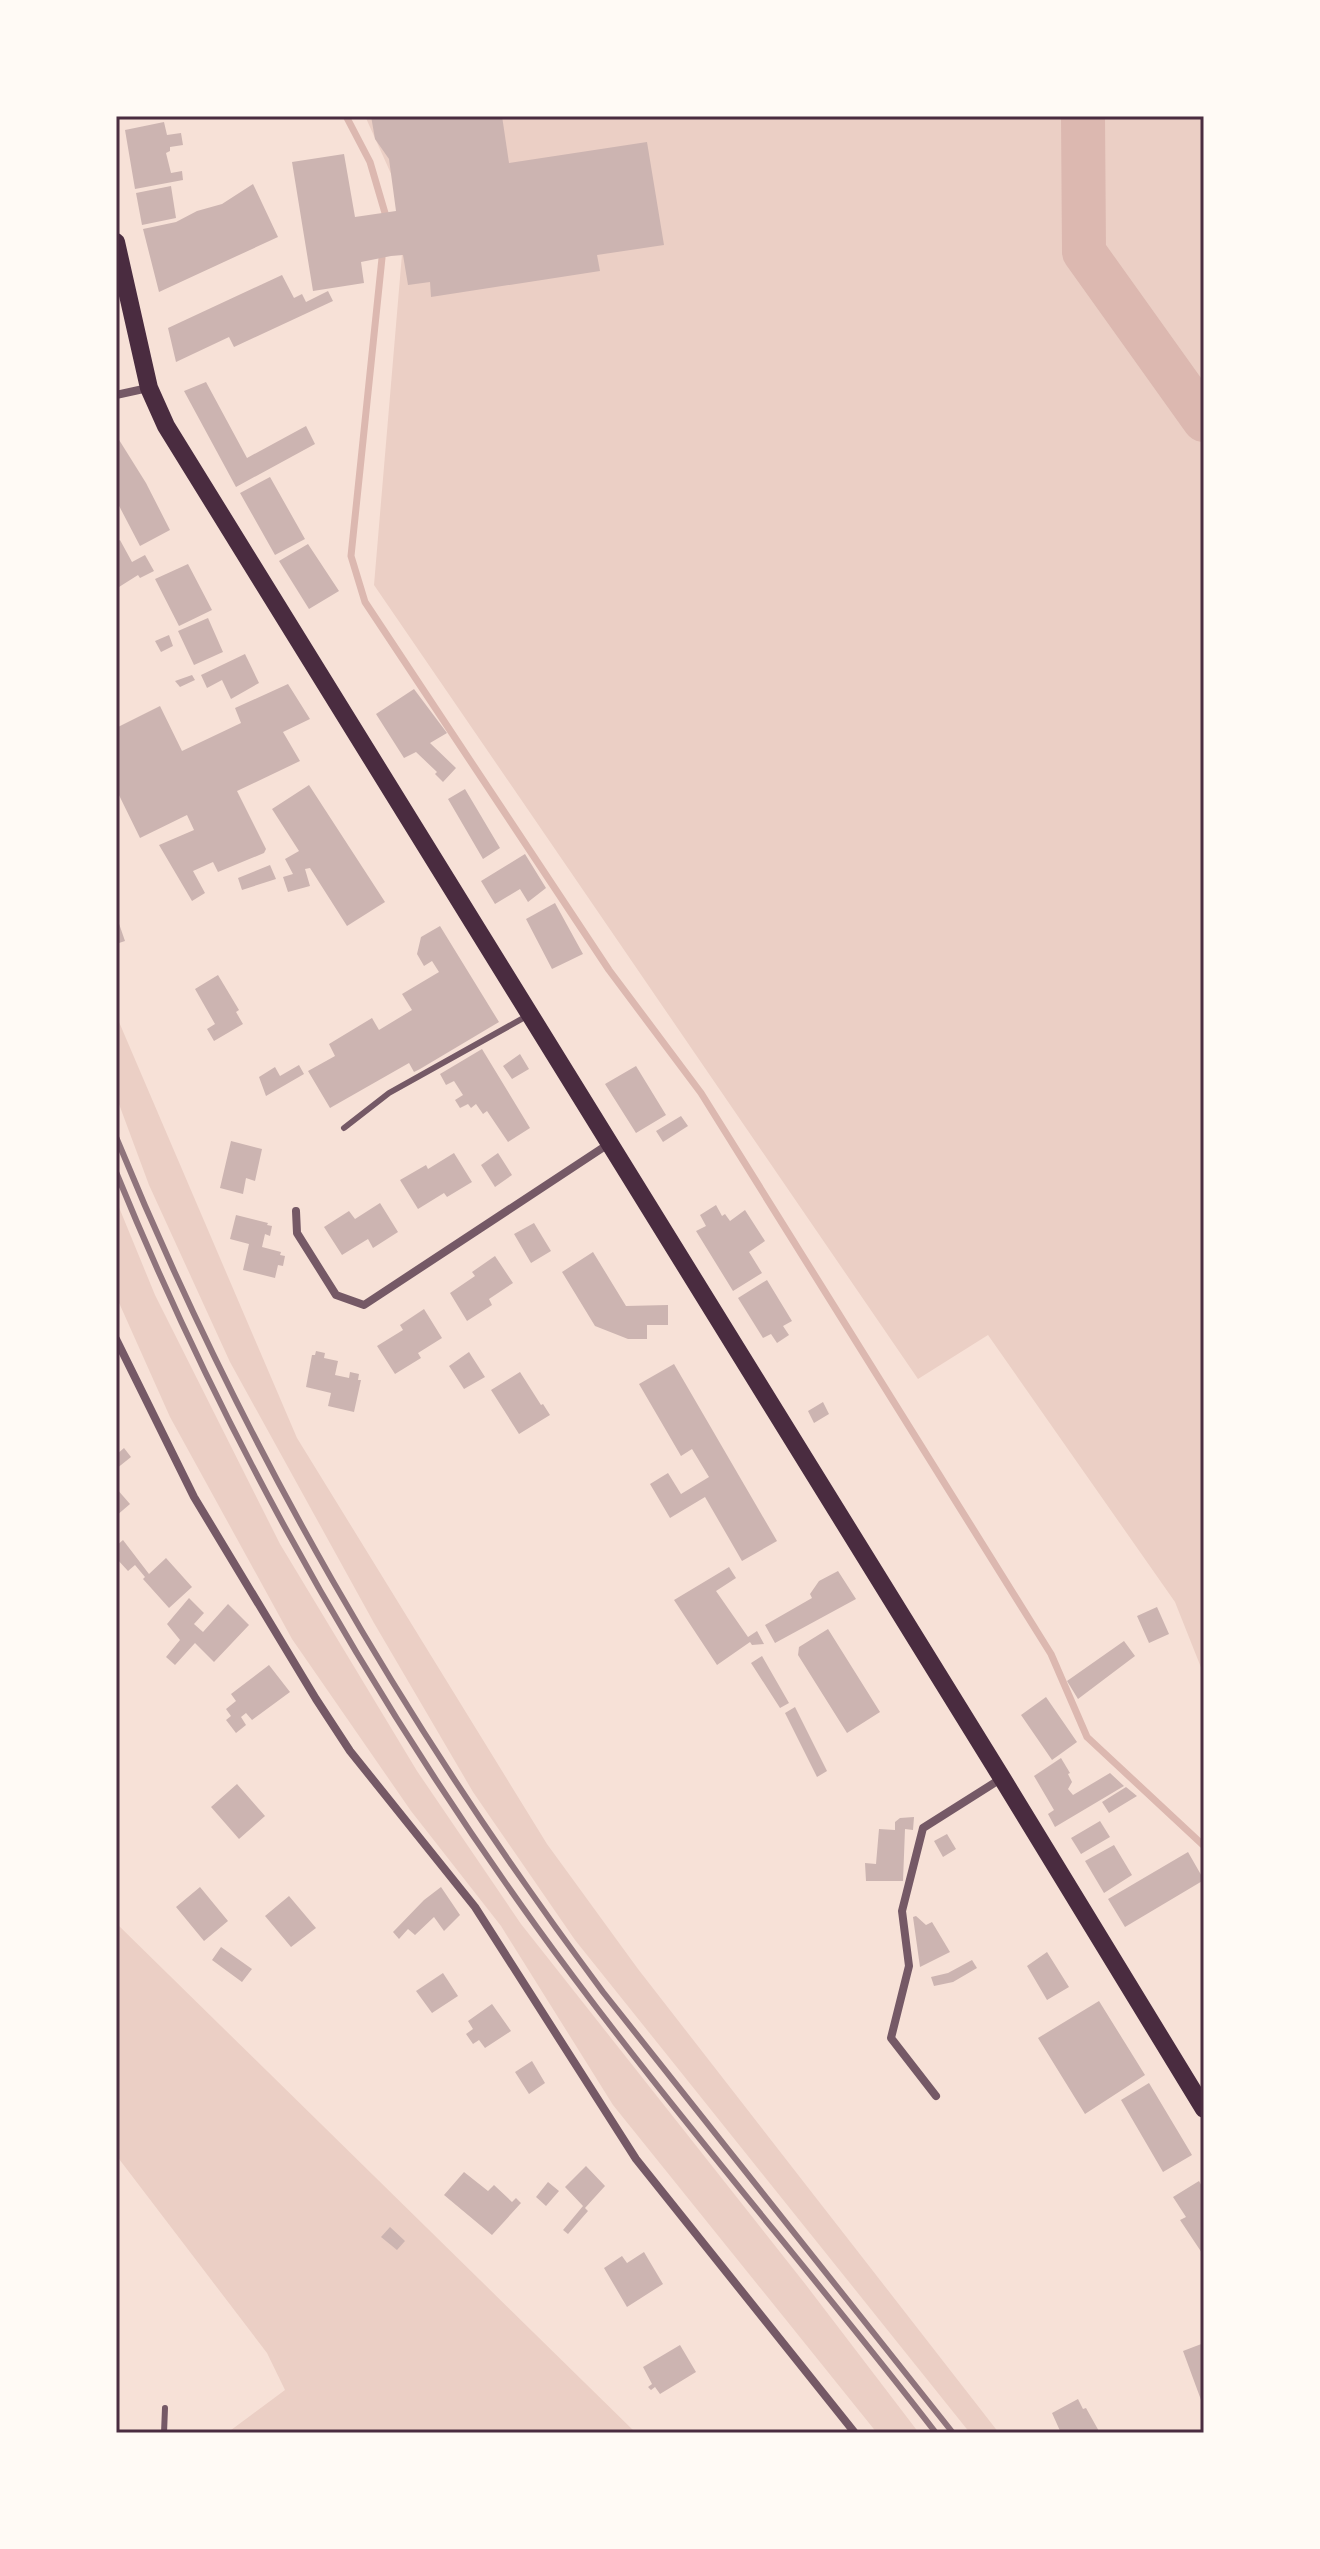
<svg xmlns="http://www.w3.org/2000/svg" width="1320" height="2549" viewBox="0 0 1320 2549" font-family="'IBM Plex Sans',sans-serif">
<rect width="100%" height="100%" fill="#f7e1d7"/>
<path fill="#ebcfc5" d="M365,116h839v1559l-29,-73 -187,-267 -70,44 -544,-794 32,-378z
M116,1015l181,423 250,406 91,125 361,464h-29l-395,-493 -102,-148 -99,-169 -144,-261 -81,-177 -33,-89z
M116,1200l39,95 125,249 137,227 104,153 285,361 113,148h-42l-264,-328 -112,-179 -90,-115 -119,-172 -122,-222 -54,-121z
M116,1923l520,510h-409l58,-43 -18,-37 -151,-198z"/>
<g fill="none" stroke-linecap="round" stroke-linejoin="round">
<path stroke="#dcb8b0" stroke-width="7" d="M346,116l24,46 15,51
M382,258l-31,298 14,46 244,368 92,123 350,561 36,83 117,109"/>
<path stroke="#dcb8b0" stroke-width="44" d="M1083,116l1,136 120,168"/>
</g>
<path fill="#ccb4b1" d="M371,116h131l7,47 138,-21 17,103 -67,10 3,16 -169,26 -1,-15 -22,3 -5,-30 -12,1 -30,6 3,21 -51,8 -21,-129 52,-8 11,63 41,-6 -7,-52 -14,-20z
M164,122l3,13 14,-2 2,12 -13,2v4l-4,2 5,20 11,-2 1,9 -48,9 -10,-59z
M253,184l25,53 -119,55 -16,-63 33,-7 21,-11 25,-7z
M171,186l5,32 -34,7 -6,-32z
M282,275l12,23 8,-4 4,8 22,-11 5,10 -99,46 -5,-10 -53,25 -8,-34z
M206,382l41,76 59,-32 9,18 -79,43 -52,-96z
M116,435l30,48 24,47 -30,16 -24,-46z
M270,477l35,62 -30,16 -35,-62z
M120,540l12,22 13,-7 9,16 -14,7 -2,-3 -19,12 -3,-4v-41z
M308,544l31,47 -30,18 -30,-48z
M188,564l24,46 -33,16 -24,-47z
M208,618l15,34 -29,13 -16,-34z
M169,635l4,11 -12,6 -6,-11z
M245,654l14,29 -28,16 -9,-19 -15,8 -6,-13z
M192,675l3,5 -15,7 -5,-6z
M288,684l22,35 -27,13 17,29 -63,30 29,58 -2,4 -46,19 -5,-10 -20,9 12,22 -13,8 -33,-56 35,-15 -7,-15 -47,23 -24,-49v-61l44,-22 22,45 59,-28 -6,-15z
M414,689l33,44 -17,10 26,25 -13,14 -8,-8 2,-2 -21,-20 -12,6 -28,-44z
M309,785l76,117 -38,24 -37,-58 -5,1 5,17 -22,6 -5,-15 10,-3 -8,-15 14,-8 -27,-42z
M465,789l35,59 -17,11 -35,-60z
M525,854l21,34 -18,14 -8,-13 -25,15 -14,-23z
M270,865l6,14 -34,11 -4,-12z
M555,903l28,51 -31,15 -26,-50z
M116,915l9,26 -9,3z
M440,926l59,96 -79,47 -6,3 -5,-9 -79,45 -22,-37 27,-15 -6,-12 43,-26 7,12 33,-20 -10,-16 37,-22 -7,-11 -8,5 -7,-12 4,-17z
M218,975l21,35 -3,2 7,12 -29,17 -7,-12 8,-5 -20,-35z
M482,1049l48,79 -22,14 -21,-31 -4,3 -7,-10 -5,4 -3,-4 -8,4 -5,-8 8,-5 -9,-14 -8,4 -6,-11z
M520,1054l9,15 -17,10 -9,-13z
M299,1065l5,9 -38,22 -7,-19 16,-10 5,9z
M636,1066l30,49 -30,18 -31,-49z
M681,1116l7,10 -25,16 -7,-11z
M231,1141l31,8 -7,32 -9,-3 -3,16 -23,-6z
M454,1153l18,29 -25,15 -3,-4 -26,16 -18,-29 26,-15 2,4z
M498,1153l14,22 -17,12 -14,-22z
M380,1203l18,29 -25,16 -5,-9 -26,16 -18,-28 25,-16 6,8z
M716,1205l6,11 3,-2 5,7 15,-11 20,31 -16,11 13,21 -29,18 -37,-60 10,-5 -6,-11z
M236,1215l32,8 -1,2 5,1 -2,10 -5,-2 -3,13 19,5 -1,3 5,1 -2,10 -5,-1 -3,13 -32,-8 6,-26 -19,-5z
M534,1223l17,28 -20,12 -17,-29z
M593,1252l33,54 42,-1v20h-21v14h-19l-33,-13 -33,-54z
M495,1256l18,27 -24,16 3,6 -25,16 -17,-28 25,-17 -3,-4z
M767,1280l25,41 -9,5 6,9 -12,8 -6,-9 -8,4 -25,-40z
M424,1309l18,29 -24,15 3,5 -26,16 -18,-28 26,-16 -3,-5z
M316,1351l9,2 -1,5 14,3 -3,14 14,3 1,-6 9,2 -1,6h3l-7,32 -26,-6 3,-13 -25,-6 6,-32h3z
M469,1352l16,25 -21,12 -15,-23z
M674,1364l103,177 -35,20 -37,-64 -35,21 -20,-34 18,-11 13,21 28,-17 -17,-28 -11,7 -42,-72z
M520,1372l21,33 2,-1 7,11 -31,19 -28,-44z
M823,1402l6,12 -15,9 -6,-12z
M124,1448l7,9 -15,12v-14z
M116,1488l14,16 -14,12z
M123,1540l26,34 17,-16 26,29 -23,21 -26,-29 2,-2 -10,-12 -7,6 -12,-13v-12z
M729,1567l7,11 -20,13 32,46 9,-6 7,13 -12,1 -2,-3 -33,23 -43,-65z
M838,1571l18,28 -81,44 -10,-18 47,-27 -2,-4 9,-13z
M189,1598l15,15 -10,11 9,8 25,-28 21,21 -35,37 -19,-19 -20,22 -9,-8 14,-17 -13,-16z
M1157,1607l12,27 -20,9 -12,-27z
M828,1629l52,83 -33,21 -49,-78 1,-8z
M1124,1641l11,15 -57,43 -11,-18z
M762,1656l27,47 -9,5 -29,-45z
M269,1665l21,27 -38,28 -6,-7 -5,4 5,8 -10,8 -10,-13 5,-4 -5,-7 10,-8 -5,-7z
M1046,1697l31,45 -25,18 -31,-45z
M795,1707l32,64 -10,6 -32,-64z
M1061,1758l9,15 -2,1 4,8 -4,7 5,6 37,-22 14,13 -69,41 -7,-13 6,-4 -20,-34z
M237,1784l28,32 -26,23 -28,-32z
M1126,1787l11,9 -28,17 -7,-11z
M914,1817l-1,13 -8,-1 -2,52h-37l-1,-18 11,1 3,-35 16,1v-8l5,-4z
M1100,1821l10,16 -29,17 -10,-16z
M947,1834l9,15 -13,8 -9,-16z
M1114,1845l18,30 -28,18 -19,-32z
M1188,1852l16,28 -79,47 -17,-28z
M200,1887l28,34 -24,20 -28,-34z
M441,1887l19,28 -16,16 -10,-14 -19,18 -7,-6 -9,10 -6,-7 31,-32z
M289,1896l27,32 -25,19 -26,-31z
M916,1916l10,9 6,-3 18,30 -30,15 -7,-50z
M221,1947l31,22 -10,13 -30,-22z
M1047,1952l22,35 -22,13 -20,-34z
M972,1960l5,8 -24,14 -19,4 -3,-9 17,-4z
M443,1973l15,23 -26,17 -16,-22z
M1099,2001l46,74 -60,39 -47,-76z
M492,2004l19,27 -26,17 -6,-8 -6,4 -7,-10 7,-5 -5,-8z
M532,2061l13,22 -16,11 -14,-22z
M1149,2083l43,72 -29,17 -42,-72z
M586,2166l19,20 -20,22 3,3 -20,23 -5,-4 20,-24 -18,-19z
M464,2172l24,19 6,-6 18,17 4,-4 5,5 -29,32 -48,-40z
M1199,2181l5,9v66l-24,-36 6,-3 -13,-20z
M548,2182l11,9 -13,15 -10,-9z
M390,2227l15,14 -8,9 -16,-13z
M644,2252l19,32 -36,23 -23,-39 18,-12 5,7z
M1204,2343v65l-21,-57z
M680,2345l16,27 -36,22 -5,-7 -4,3 -3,-3 4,-3 -9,-17z
M1078,2399l5,10 3,-1 14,25h-39l-9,-20z"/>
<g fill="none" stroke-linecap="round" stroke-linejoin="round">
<path stroke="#755966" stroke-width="6" d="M344,1128l45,-35 138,-77
M164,2433l1,-25"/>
<path stroke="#755966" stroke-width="8" d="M116,395l32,-7
M296,1211l1,22 39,62 28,10 246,-162
M116,1339l78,158 122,202 34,52 125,156 161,252 219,274
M936,2096l-45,-58 18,-72 -7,-55 21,-83 79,-50"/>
<path stroke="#4a2c40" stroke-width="18" d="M116,242l33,146 17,38 836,1352 202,331"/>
<path stroke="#8f747c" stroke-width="6" d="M116,1137c127,309 287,587 487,855l350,441
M116,1172c109,267 252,520 420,754 126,175 269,337 400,507"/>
</g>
<rect width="1320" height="2549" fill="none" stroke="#fffaf5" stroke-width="236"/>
<rect x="118" y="118" width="1084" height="2313" fill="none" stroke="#4a2c40" stroke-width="3"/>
</svg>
